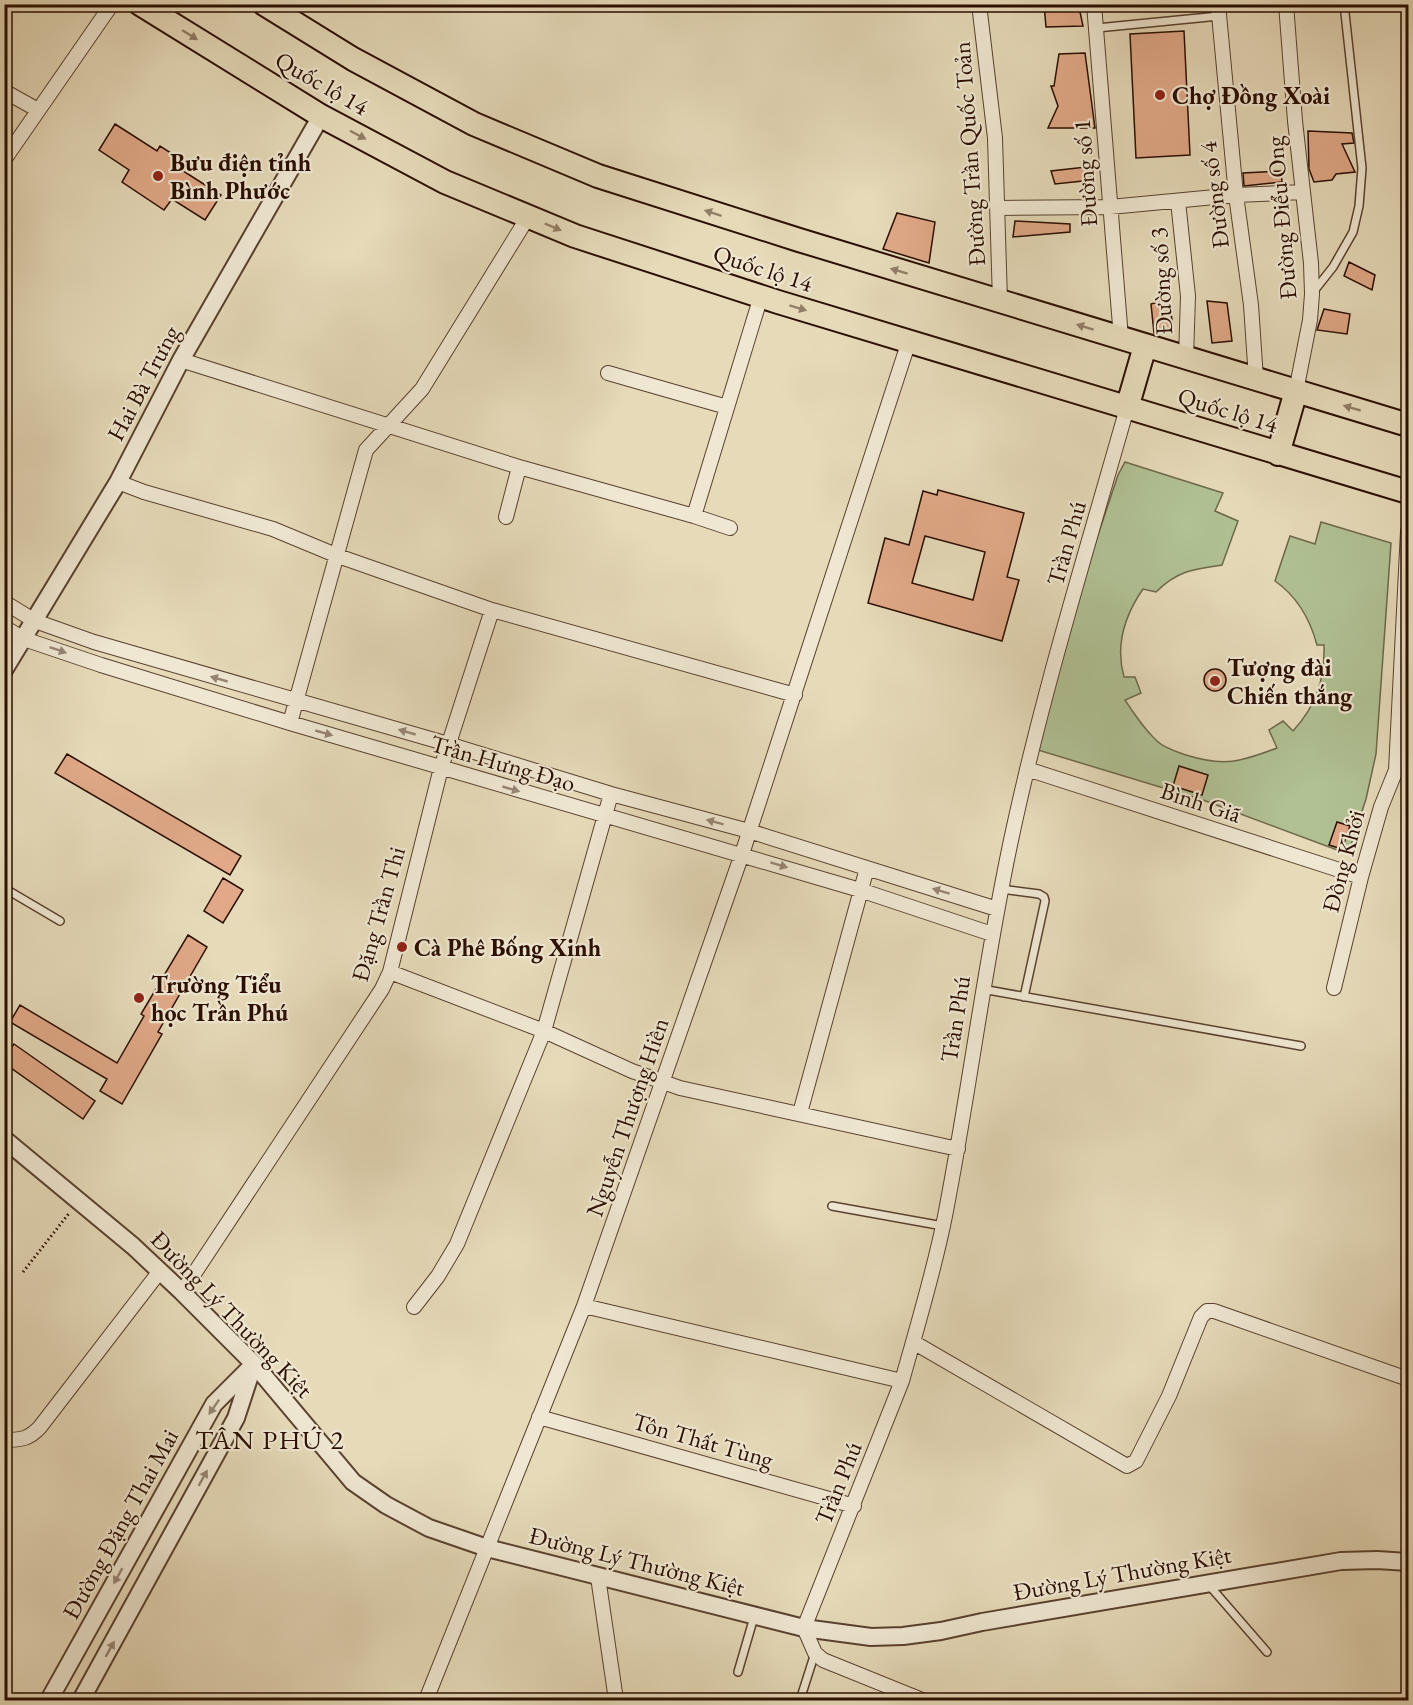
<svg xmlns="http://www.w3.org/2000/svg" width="1413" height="1705" viewBox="0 0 1413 1705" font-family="'EB Garamond',serif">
<rect width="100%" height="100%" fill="#e6dab9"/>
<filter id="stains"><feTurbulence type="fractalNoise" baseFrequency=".00333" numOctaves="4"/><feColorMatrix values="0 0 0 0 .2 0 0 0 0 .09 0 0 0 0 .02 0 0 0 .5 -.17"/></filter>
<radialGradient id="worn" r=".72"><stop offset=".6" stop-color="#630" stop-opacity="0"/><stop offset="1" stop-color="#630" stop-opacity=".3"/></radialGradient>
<path fill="#b0c194" stroke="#6d684a" stroke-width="1.5" d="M1125,462l98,31 -8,18 23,10 -16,44c-29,4 -45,6 -66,27l-13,-3c-18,26 -28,56 -19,88h11l6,16 -16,7c10,15 19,29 32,41 7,7 20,11 29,14 38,12 54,7 91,-7l-8,-18 14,-9 10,10c23,-25 32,-51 31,-86h-7c-7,-26 -19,-48 -42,-64l15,-45 25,8 6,-22 70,21 -15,211 -10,45 -18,55 -145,-54 -165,-50 1,-21 58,-191 21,-63z"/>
<path fill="#e1a988" stroke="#2a0e00" stroke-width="1.5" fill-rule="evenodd" d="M1044,4h20l1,4 14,-1 4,19 -37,1z
M1184,31l6,124 -54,3 -6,-124z
M1085,53l10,75h-47l10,-22 -7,-20h3l5,-32z
M115,124l42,27 3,-5 25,16 -5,7 41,26 -16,25 -33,-21 -8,11 -42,-28 7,-12 -30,-20z
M1308,131l44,2 2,10 -12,1 13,28 -19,2 -4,6 -18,2 -5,-13z
M1086,167l6,13 -37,4 -4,-13z
M1281,171l1,11 -38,4 -1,-13z
M897,213l38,9 -6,41 -46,-14z
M1015,221l55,3v8l-57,5z
M1349,262l26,13 -3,15 -28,-14z
M1169,299l4,28 -19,6 -3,-29z
M1207,301l20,2 5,38 -20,2z
M1324,309l26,5 -3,20 -30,-4z
M938,490l86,23 -17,64 12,3 -17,61 -134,-38 17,-65 24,7 14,-54 14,4zM925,536l60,16 -12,48 -61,-17z
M1204 680a11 11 0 1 1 22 0a11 11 0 1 1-22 0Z
M67,754l174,102 -11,19 -175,-102z
M1179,766l29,9 -6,20 -29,-9z
M1337,822l13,4 -8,23 -13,-4z
M223,878l20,12 -20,33 -19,-12z
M188,935l19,12 -49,85 4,2 -40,70 -22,-13 7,-12 -97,-57 10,-17 97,58 27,-47 -3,-2z
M14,1044l81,57 -12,18 -79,-56v-6z"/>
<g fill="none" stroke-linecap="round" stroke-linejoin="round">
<g stroke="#59412e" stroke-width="10">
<path id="service" d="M1097,28l122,-12
M1314,291l19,-24 20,-35 6,-26 3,-38 -18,-164
M4,888l56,33
M1001,889l38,5 5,3 1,4 -21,96
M982,989l319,57
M832,1206l111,20
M1208,1584l59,68
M738,1672l16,-55
M800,1700l15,-47
M888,1700l5,-11"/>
</g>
<g stroke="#59412e" stroke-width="16">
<path id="minor" d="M979,4l16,134 5,163
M1094,4l27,334
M1218,4l18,191 15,110 5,74
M1286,4l9,117 16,142 1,31 -2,26 -14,71
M4,91l34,19
M4,160l108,-156
M1178,201l10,95 -2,62
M998,208l112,-1 126,-12 67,-3
M181,360l338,107 175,49 36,12
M608,373l119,34
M118,482l26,10 129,37 65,27 154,54 303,85
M694,516l67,-220
M506,517l13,-50
M4,602l31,19 59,21 354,102 163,50 138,37 248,78
M4,627l20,12 77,26 189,58 570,167 132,44
M290,723l76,-273 56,-61 106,-172
M1027,769l334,108
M390,972l154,59 88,40 48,17 278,61
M1334,988l27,-111 20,-70 15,-37 12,-239
M800,1113l67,-245
M182,1292l200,-303 8,-17 51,-204 51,-158
M584,1306l318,75
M414,1307l24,-31 19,-32 87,-213 67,-237
M913,1342l214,124 9,-5 33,-65 32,-79 6,-6h7l194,68
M539,1417l315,89
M4,1440c17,0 25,-1 36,-13l120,-156
M598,1577l18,123
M426,1700l158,-394 158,-452 167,-513
M922,1700l-99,-40 -8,-7 -11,-25 98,-247c15,-54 32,-109 43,-165 24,-123 39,-248 65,-371 31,-148 76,-292 117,-437"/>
</g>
<g stroke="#59412e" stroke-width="20">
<path id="tertiary" d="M4,670l114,-188 63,-122 140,-244
M4,1139l129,107 49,46 72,72 99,118 33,23 43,23 58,20 317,80 67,9 32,-1 38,-5 41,-9 359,-61 36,-1 31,2
M49,1700l165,-296 40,-40
M81,1700l155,-282 16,-49"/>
</g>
<g stroke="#2a0e00" stroke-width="26">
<path id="trunk" d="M140,4l181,112 124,66 130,54 203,66 630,190
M264,4l89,55 121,65 124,52 201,64 609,185
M1127,408l18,-62
M1278,454l18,-63"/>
</g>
<path stroke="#2a0e00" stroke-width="3" stroke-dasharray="1.5 3" stroke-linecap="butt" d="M23,1272l47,-60"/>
<use href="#service" stroke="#efe7d2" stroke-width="7"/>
<use href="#minor" stroke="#efe7d2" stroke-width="14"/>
<use href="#tertiary" stroke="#efe7d2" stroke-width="16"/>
<use href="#trunk" stroke="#e6dab9" stroke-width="22"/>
</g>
<defs><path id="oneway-solid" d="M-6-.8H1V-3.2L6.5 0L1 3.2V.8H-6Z" transform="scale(1.5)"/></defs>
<g fill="#917e66">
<use href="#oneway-solid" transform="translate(190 35) rotate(32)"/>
<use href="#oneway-solid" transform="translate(358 135) rotate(28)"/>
<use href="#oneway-solid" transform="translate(713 213) rotate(-162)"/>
<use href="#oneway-solid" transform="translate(553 227) rotate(23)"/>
<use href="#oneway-solid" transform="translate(899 271) rotate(-163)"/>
<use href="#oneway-solid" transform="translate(798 308) rotate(17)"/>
<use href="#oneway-solid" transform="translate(1085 327) rotate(-163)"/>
<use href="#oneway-solid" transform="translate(1352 408) rotate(-164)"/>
</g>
<g fill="#968574">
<use href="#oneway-solid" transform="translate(58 650) rotate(19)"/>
<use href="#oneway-solid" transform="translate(219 679) rotate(-164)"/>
<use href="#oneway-solid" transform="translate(407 732) rotate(-164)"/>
<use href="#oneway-solid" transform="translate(324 733) rotate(16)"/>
<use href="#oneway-solid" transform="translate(511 789) rotate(16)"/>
<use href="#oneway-solid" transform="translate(715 822) rotate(-165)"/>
<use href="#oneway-solid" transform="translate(779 865) rotate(17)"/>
<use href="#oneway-solid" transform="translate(941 891) rotate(-163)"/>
<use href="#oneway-solid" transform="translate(214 1407) rotate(125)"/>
<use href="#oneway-solid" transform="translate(203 1478) rotate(-61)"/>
<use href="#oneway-solid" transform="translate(118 1576) rotate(119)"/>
<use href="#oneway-solid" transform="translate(110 1649) rotate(-61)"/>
</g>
<g fill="#8f2418" stroke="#efe7d2" stroke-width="2">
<circle cx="1160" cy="95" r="6"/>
<circle cx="158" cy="176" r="6"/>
<circle cx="1215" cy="681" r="6"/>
<circle cx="402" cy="947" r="6"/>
<circle cx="139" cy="998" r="6"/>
</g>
<g text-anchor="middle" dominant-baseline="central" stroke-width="4.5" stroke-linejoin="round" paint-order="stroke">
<g font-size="24" fill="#2a0e00" stroke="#efe7d2">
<text transform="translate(322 83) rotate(30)">Quốc lộ 14</text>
<text transform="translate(969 154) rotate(-94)">Đường Trần Quốc Toản</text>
<text transform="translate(1085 173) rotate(-94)">Đường số 1</text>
<text transform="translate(1214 195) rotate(-97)">Đường số 4</text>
<text transform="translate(1281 218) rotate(-95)">Đường Điểu Ong</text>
<text transform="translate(763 268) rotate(18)">Quốc lộ 14</text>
<text transform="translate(1161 281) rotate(-93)">Đường số 3</text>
<text transform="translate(143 383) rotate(-62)">Hai Bà Trưng</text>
<text transform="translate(1228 410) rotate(17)">Quốc lộ 14</text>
<text transform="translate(1066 543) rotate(-74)">Trần Phú</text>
<text transform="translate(503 763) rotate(16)">Trần Hưng Đạo</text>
<text transform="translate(1201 802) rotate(18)">Bình Giã</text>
<text transform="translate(1343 861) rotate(-75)">Đồng Khởi</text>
<text transform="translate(378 914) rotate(-74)">Đặng Trần Thi</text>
<text transform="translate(955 1019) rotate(-81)">Trần Phú</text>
<text transform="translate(627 1117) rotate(-71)">Nguyễn Thượng Hiền</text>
<text transform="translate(232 1314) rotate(46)">Đường Lý Thường Kiệt</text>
<text transform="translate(703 1440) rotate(16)">Tôn Thất Tùng</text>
<text transform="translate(838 1483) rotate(-68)">Trần Phú</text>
<text transform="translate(120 1524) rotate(-61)">Đường Đặng Thai Mai</text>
<text transform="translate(637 1561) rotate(14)">Đường Lý Thường Kiệt</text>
<text transform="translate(1122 1573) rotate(-10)">Đường Lý Thường Kiệt</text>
</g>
<g font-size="24" font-weight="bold" fill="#2a0e00" stroke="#efe7d2" text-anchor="start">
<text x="1172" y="95">Chợ Đồng Xoài</text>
<text x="170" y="162">Bưu điện tỉnh<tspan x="170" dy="28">Bình Phước</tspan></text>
<text x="1227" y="667">Tượng đài<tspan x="1227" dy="28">Chiến thắng</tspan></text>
<text x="414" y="947">Cà Phê Bống Xinh</text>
<text x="151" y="984">Trường Tiểu<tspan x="151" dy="28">học Trần Phú</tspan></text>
</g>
<g font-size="27" letter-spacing="1.5" fill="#2a0e00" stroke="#efe7d2">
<text x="270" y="1439">TÂN PHÚ 2</text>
</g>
</g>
<rect width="1413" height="1705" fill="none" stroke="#e6dab9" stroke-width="24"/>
<rect x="6" y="6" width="1401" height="1693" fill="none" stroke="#2a0e00" stroke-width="3"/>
<rect x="12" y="12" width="1389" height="1681" fill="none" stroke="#2a0e00" stroke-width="1.5"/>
<rect width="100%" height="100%" filter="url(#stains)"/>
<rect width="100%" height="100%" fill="url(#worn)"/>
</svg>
